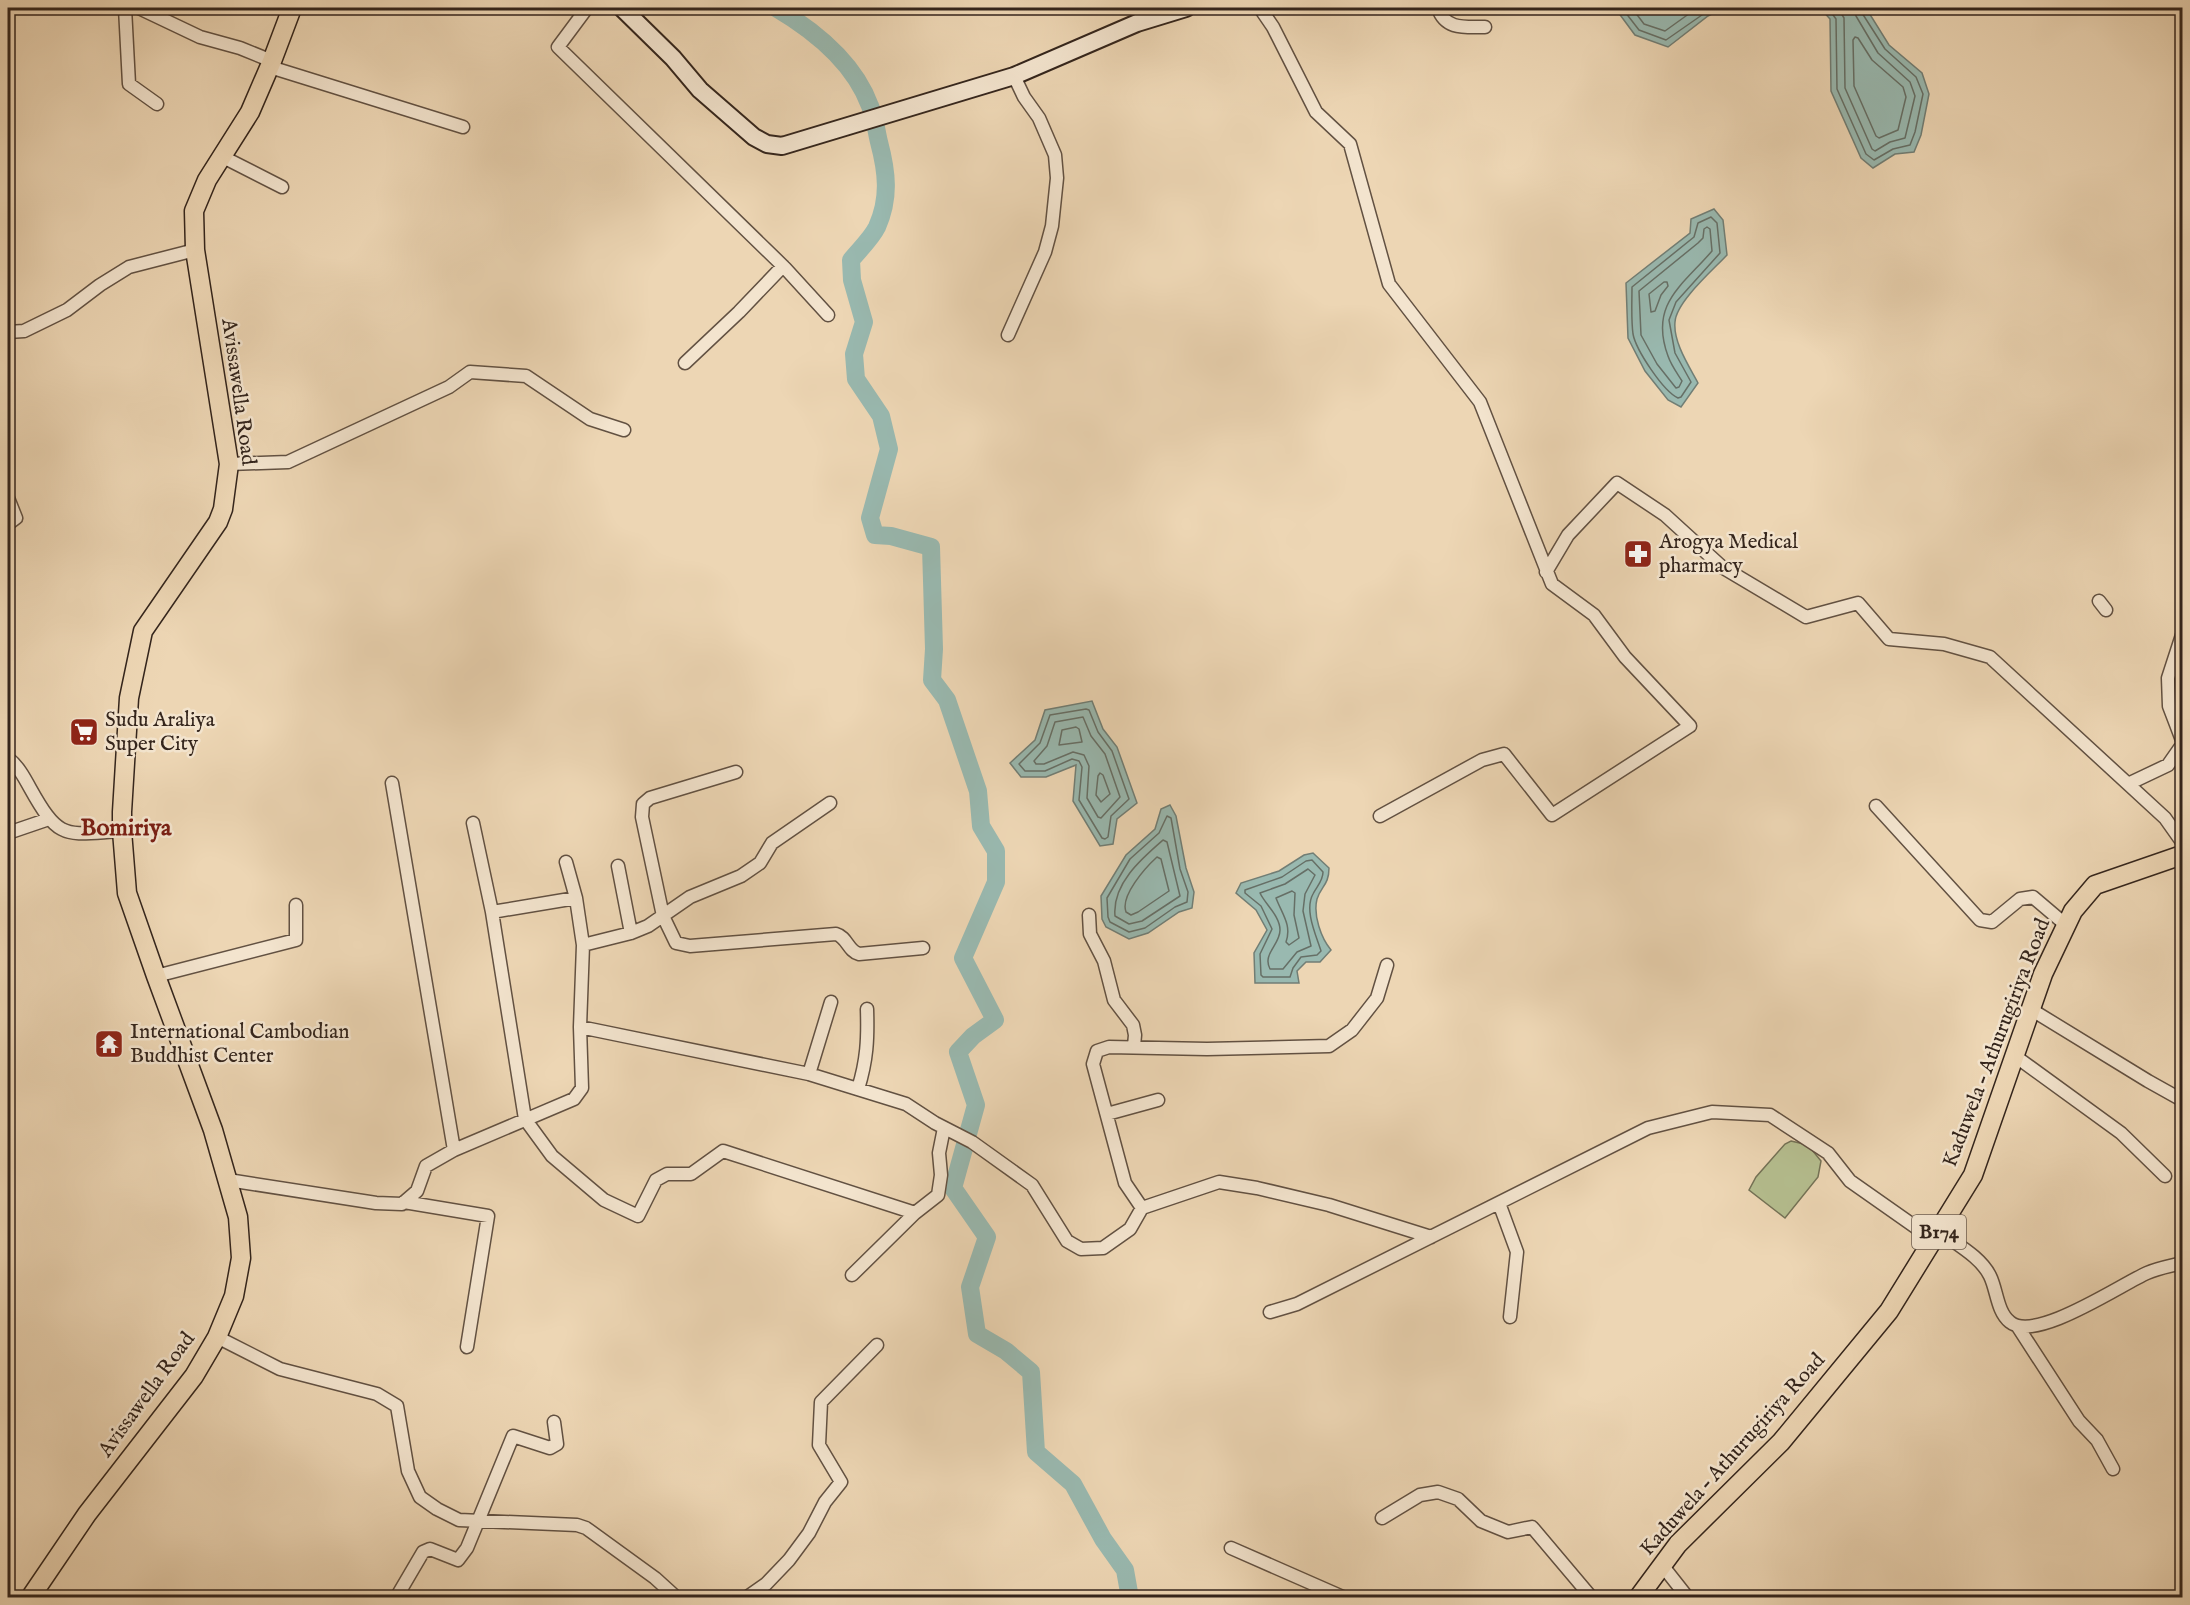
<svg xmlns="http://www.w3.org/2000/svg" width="2190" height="1605" viewBox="0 0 2190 1605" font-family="'IM FELL English',serif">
<rect width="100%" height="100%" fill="#edd6b4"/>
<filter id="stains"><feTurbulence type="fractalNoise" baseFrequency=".00333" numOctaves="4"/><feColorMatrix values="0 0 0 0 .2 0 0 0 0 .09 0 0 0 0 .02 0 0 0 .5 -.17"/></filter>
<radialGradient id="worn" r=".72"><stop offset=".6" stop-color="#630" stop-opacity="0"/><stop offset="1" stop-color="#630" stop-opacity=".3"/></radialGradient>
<path fill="#b5be8f" stroke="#747256" stroke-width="1.5" d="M1791,1141l17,4 13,16 -3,16 -33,41 -36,-28 7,-13 29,-33z"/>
<path fill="#99b9b0" stroke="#717e75" stroke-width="1.5" d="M1615,8h109l-16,8 -40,31 -33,-12z
M1820,8h46l23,37 33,28 7,21 -8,41 -7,17 -19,2 -22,14 -12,-10 -30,-67 -1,-72z
M1714,209l9,11 4,35c-14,15 -51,47 -52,67 -2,20 14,44 23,61l-17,24 -13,-7 -23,-29 -17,-33 -2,-55 64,-50 1,-14z
M1092,701l11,28 14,18 20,56 -20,16 -4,25 -13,2 -27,-45 3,-36 -30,12h-25l-11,-14 25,-23 10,-30z
M1170,805l6,11 10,52 8,24 -2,16 -13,4 -31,21 -19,6 -23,-12 -4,-8 -1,-23 25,-41 29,-26 6,-20z
M1313,853l16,15c0,17 -8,18 -12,31 -4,16 4,39 14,51l-11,12h-14l-9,9 2,12h-44l-1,-30 13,-23 -11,-20 -20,-17 5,-10 38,-12 25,-16z"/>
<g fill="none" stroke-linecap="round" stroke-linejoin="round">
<path stroke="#666f66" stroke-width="1.5" d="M1622,8l17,22 27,10 46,-32
M1632,8l12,16 21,7 32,-23
M1828,8l8,11 1,70 29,65 8,6 19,-11 17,-4 5,-13 8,-38 -7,-17 -31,-28 -23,-36v-5
M1838,8l6,10 1,70 27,61 3,2 15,-9 15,-4 10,-42 -5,-14 -32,-29 -22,-37 -2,-8
M1855,37l3,1 14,22 31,27 3,10 -8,33 -19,8 -3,-2 -22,-50 -1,-46z
M1711,217l6,6 3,30 -44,49 -7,18 6,33 16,29 -10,15 -3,1c-15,-7 -42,-48 -45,-64 -2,-15 -1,-32 -1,-47l62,-50 4,-14z
M1707,227l3,2 2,22c-30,35 -63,53 -44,105 3,9 9,17 14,25l-3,6 -3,1 -19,-24 -16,-29 -2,-44 59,-48 5,-5 1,-9z
M1664,282h3l1,4 -7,9 -6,16 -4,1 -2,-18z
M1086,709l3,1 9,22 14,19 17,48 -18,17 -3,21 -3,2 -3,-1 -23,-38 3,-33 -3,-6 -7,-2 -27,12h-20l-6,-7 21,-21 10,-28z
M1083,717l8,19 14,18 15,43 -19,21 -3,-1 -11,-19 2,-32 -5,-11 -11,-3 -29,12h-8l-2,-3 13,-15 8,-24z
M1076,727l3,2 3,13 -23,3 3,-15z
M1100,773l3,2 7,19 -9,8 -5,-7 2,-19z
M1167,816l4,2 9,51 8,23 -1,10 -12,5 -30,21 -16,4 -19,-10 -2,-5 -1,-19 23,-39 29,-26z
M1163,840l4,2 13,54 -38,25 -13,3 -14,-8c-3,-32 26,-57 48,-76z
M1157,857l4,2 8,32 -31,21 -7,3 -5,-3c-6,-16 19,-44 31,-55z
M1312,860l11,12c0,9 -6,14 -10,22 -9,16 3,41 8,57l-4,4 -16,2 -8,11 -3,9h-27l-2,-2 -1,-21 12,-25 -11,-23 -16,-13v-3l37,-13 24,-16z
M1308,869l7,6 -10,19 -2,17 8,35 -14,6 -14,17h-13c-8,-15 10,-24 10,-39 0,-14 -15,-26 -20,-37l25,-9z
M1292,891l3,2 -1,22 5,23 -10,7 -3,-3c6,-17 -4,-28 -10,-44z"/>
<path stroke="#99b9b0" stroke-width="18" d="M776,8c39,23 78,54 94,98 5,11 6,24 9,36 8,30 11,56 -2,85 -6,12 -18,23 -26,33l1,20 12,42 -10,32 2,25 25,37 8,33 -19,69 5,17 16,1 40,11 3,102 -2,31 15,20 31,91 3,35 15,25v31l-33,76 32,62 -22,16 -15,16 18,53 -23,83 34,49 -17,50 7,47 29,17 25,21 5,80 37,32 30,55 22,31 5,28"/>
<g stroke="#625142" stroke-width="15">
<path id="street" d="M125,8l4,76 28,20
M139,8l61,29 40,11 32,13
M587,8l-29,39 227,221 43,47
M1260,8l13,19 43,85 34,32 39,140 91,118 72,182 42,31 31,42 65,69 -138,89 -48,-61 -22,6 -102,56
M1438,8c7,22 27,19 47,19
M270,67l193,60
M223,157l59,30
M8,332l16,-1 43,-21 33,-25 29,-18 66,-17
M1008,335l37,-83 7,-26 5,-48 -2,-23 -16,-37 -15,-21 -10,-21
M685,363l54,-51 44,-46
M229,464l59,-2 161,-75 21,-15 56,4 64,43 34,11
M8,498l8,20 -8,6
M1546,572l22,-37 49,-52 48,32 57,52 84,50 52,-14 31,36 55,5 46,13 175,161 17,24
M2099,601l7,9
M2182,635l-14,43 1,28 13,34
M8,758c10,8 16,19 22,30 30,54 35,46 92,43
M736,772l-86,26 -7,6 -1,13 21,99 13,27 14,3 146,-12c11,3 12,17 23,20l64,-6
M392,783l62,367
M2128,784l40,-19 14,-20
M1876,806l104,114 12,2 28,-23 13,-2 33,28
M473,823l19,89 33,207 27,37 52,44 34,16 18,-36 11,-6h24l32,-23 192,62
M8,833l41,-14
M566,862l10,36 7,47 -3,82
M618,866l13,67
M492,912l84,-14
M1089,915l1,19 14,27 10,39 19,25 2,10 -1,11
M583,945l48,-12 17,-7 42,-29 51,-21 19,-13 12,-20 58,-40
M1387,965l-10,33 -25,32 -23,16 -122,3 -98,-2 -12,4 -4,13 32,119 17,25 77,-26 38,6 72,17 102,32
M156,976l140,-36v-35
M2032,1010l116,71 34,19
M2015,1056l106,77 44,43
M809,1074l22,-72
M858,1089c9,-29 10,-50 9,-80
M1107,1114l51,-14
M228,1180l148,23 26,1 15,-13 9,-25 28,-16 120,-51 8,-11 -2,-61 229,47 97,30 29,19 37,19 60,43 35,56 14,8 22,-1 27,-19 12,-21
M404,1202l84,14 -21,131
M1499,1203l18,49 -7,65
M1939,1231c17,13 42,26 51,45 7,14 7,36 20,46 25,21 110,-37 137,-49 11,-5 24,-7 35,-10
M852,1275l63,-62 23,-18 3,-20 -2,-22 5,-25
M1270,1312l27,-8 351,-176 64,-16 58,3 58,38 22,28 84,59
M2018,1327l61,94 18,19 16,29
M217,1337l63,32 97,25 20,12 11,65 12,26 17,12 22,11 118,5 9,3 69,50 22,20
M1382,1518l38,-23 18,-3 20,7 23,22 27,11 24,-5 60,71
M1231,1548l114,50
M1662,1565l26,33
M396,1598l27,-46 7,-3 28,11 9,-12 46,-112 37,12 7,-4 -3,-22
M746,1598l20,-14 23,-24 20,-27 16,-31 16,-20 -22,-37 2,-43 56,-57"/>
</g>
<g stroke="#34251c" stroke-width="20">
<path id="secondary" d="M622,8l51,50 27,32 54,47 13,7 15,2 232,-70 123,-53 49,-15"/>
</g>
<g stroke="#34251c" stroke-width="21">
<path id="primary" d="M30,1598l57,-84 107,-138 23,-39 17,-41 7,-38 -3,-41 -25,-87 -57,-154 -29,-83 -5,-62v-19l7,-114 14,-67 75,-109 5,-13 6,-45 -34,-214 -1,-39 13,-31 43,-68 22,-51 20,-53
M1638,1598l40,-54 103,-102 108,-131 84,-136 70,-201 30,-63 22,-26 87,-30"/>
</g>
<use href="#street" stroke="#f3e4ce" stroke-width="12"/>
<use href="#secondary" stroke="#f3e4ce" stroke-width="16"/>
<use href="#primary" stroke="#edd6b4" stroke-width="18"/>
</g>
<defs>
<g id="pharmacy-square" transform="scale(1.5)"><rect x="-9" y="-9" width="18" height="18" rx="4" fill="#8f2418" stroke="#f3e4ce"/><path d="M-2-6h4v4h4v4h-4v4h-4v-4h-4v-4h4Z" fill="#fff"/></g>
<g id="supermarket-square" transform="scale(1.5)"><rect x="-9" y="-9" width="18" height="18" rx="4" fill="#8f2418" stroke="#f3e4ce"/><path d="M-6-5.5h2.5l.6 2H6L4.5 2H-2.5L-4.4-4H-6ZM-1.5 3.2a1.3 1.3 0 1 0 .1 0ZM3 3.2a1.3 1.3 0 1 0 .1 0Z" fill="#fff"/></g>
<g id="temple-square" transform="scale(1.5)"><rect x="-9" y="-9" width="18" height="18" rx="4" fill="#8f2418" stroke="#f3e4ce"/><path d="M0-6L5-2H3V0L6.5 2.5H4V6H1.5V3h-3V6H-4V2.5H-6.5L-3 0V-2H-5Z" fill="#fff"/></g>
</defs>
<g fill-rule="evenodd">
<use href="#pharmacy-square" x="1638" y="554"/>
<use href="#supermarket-square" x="84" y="732"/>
<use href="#temple-square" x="109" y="1044"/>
</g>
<g text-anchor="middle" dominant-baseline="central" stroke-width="5" stroke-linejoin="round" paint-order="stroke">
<rect fill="#f3e4ce" stroke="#6d5e51" stroke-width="1.5" x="1912" y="1215" width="54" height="34" rx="4.5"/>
<g font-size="20" font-weight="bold" fill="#34251c">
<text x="1939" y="1232">B174</text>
</g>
<g font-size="21" fill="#34251c" stroke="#f3e4ce">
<text transform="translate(238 392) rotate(82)">Avissawella Road</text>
<text transform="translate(1997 1043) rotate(-69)">Kaduwela – Athurugiriya Road</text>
<text transform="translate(147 1395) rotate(-54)">Avissawella Road</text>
<text transform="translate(1733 1455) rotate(-48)">Kaduwela – Athurugiriya Road</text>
</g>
<g font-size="21" fill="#34251c" stroke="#f3e4ce" text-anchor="start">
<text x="1659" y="542">Arogya Medical<tspan x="1659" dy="24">pharmacy</tspan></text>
<text x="105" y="720">Sudu Araliya<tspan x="105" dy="24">Super City</tspan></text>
<text x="130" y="1032">International Cambodian<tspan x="130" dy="24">Buddhist Center</tspan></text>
</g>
<g font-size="24" font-weight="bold" fill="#7a1f14" stroke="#f3e4ce">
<text x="126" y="828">Bomiriya</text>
</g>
</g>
<rect width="2190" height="1605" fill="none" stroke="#edd6b4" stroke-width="30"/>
<rect x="9" y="9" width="2172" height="1587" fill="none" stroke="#34251c" stroke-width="3"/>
<rect x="15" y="15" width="2160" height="1575" fill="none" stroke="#34251c" stroke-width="1.5"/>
<rect width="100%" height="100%" filter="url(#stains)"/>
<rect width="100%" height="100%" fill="url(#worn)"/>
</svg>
